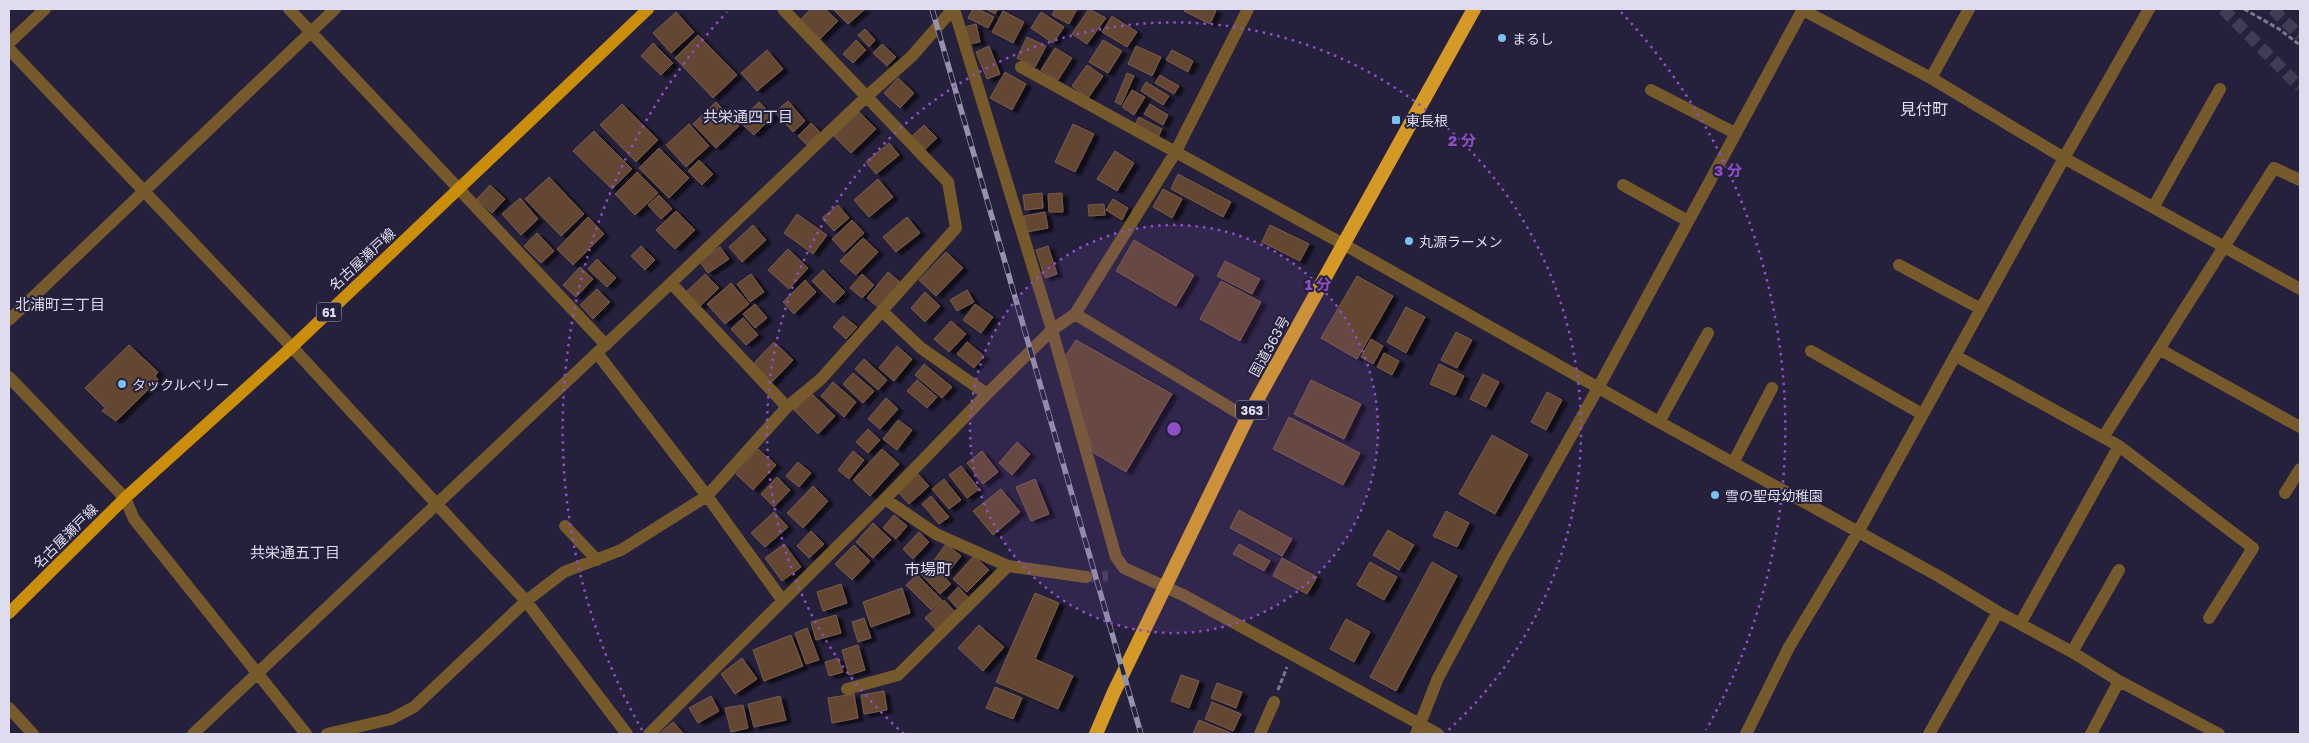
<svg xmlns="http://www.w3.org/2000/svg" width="2309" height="743" viewBox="0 0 2309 743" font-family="'Golos Text','Noto Sans JP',sans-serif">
<defs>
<filter id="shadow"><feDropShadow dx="5.5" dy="3" stdDeviation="1" flood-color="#0009"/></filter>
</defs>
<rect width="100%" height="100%" fill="#25203b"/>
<path fill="#634633" stroke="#7a5c48" filter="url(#shadow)" d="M811,9h14l13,12 -18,18 -20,-19z
M833,9h32l-17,15z
M973,9h5l16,8 -6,11 -20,-10z
M986,9h12l-3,5z
M1055,9h22l-8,15 -17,-9z
M1089,9l17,9 -19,26 -15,-10z
M1185,9h26l5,2 -6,13 -26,-13z
M1003,11l21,11 -11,21 -21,-11z
M676,12l18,20 -23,21 -18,-20z
M1041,12l23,15 -11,16 -22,-15z
M1112,16l25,16 -10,15 -25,-15z
M976,24l4,18 -11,2 -4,-17z
M865,29l10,11 -6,7 -11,-12z
M698,35l39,40 -24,23 -38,-40z
M1027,37l19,9 -11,21 -18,-9z
M856,40l10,10 -13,13 -10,-9z
M1103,40l19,11 -14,22 -19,-11z
M653,43l20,20 -12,12 -20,-19z
M882,44l14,13 -9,9 -14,-13z
M989,46l11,28 -13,5 -11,-27z
M1136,46l25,11 -9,19 -24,-12z
M1055,48l17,10 -14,22 -17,-10z
M767,50l16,19 -26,22 -16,-18z
M1172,50l21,11 -5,11 -22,-12z
M1087,65l16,11 -15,22 -16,-12z
M1005,72l21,12 -14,26 -22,-12z
M1127,73l7,3 -13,29 -6,-3z
M1160,75l19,11 -5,8 -19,-11z
M898,78l16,15 -14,15 -16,-15z
M1146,82l23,14 -6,9 -22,-14z
M1132,90l13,7 -11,18 -12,-8z
M788,101l17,20 -12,11 -18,-20z
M716,102l23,24 -23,22 -23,-24z
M759,102l14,14 -19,19 -15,-14z
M622,104l36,36 -22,22 -36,-37z
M1150,104l18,11 -5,10 -19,-11z
M859,112l17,17 -25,24 -17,-17z
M1139,117l23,12 -5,10 -23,-12z
M811,123l9,9 -13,13 -9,-9z
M689,124l20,22 -23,21 -20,-22z
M1073,124l21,10 -19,38 -20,-10z
M924,125l13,13 -15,14 -13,-13z
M594,131l38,38 -20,20 -39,-38z
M889,143l10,12 -23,19 -10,-12z
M659,148l30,30 -20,20 -30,-30z
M1115,151l19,12 -17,28 -20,-12z
M699,160l14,14 -11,11 -14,-14z
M637,172l21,21 -23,22 -20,-21z
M1178,174l53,28 -8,15 -52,-28z
M549,177l35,37 -23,22 -36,-37z
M878,179l15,18 -24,20 -15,-17z
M490,185l15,14 -13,14 -15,-14z
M1163,189l19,10 -10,19 -19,-11z
M1042,193l1,15 -18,2 -2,-15z
M1062,193l1,19h-14l-1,-18z
M659,195l13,14 -11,10 -13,-14z
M520,198l18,21 -17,16 -19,-21z
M1113,199l15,9 -6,12 -16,-10z
M1104,204l1,11 -16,1 -1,-11z
M838,205l11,13 -15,13 -12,-13z
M676,211l19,19 -20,19 -19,-19z
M1045,212l3,16 -21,4 -3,-16z
M797,214l30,21 -14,19 -29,-21z
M588,217l16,17 -31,31 -16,-16z
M907,217l13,16 -24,19 -13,-15z
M852,220l12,13 -20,19 -12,-13z
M753,225l13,15 -24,22 -13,-15z
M1270,225l39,19 -9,17 -38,-19z
M537,233l17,18 -13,12 -17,-17z
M863,238l15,14 -22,23 -16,-14z
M1134,240l60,35 -18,31 -60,-35z
M641,246l14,14 -10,10 -14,-14z
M1048,246l9,28 -12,4 -9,-28z
M720,247l9,12 -21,14 -9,-12z
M788,249l20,19 -19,21 -21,-19z
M946,252l17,16 -27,28 -17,-16z
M597,259l19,19 -9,9 -19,-18z
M1225,261l35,18 -8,15 -35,-18z
M580,267l13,12 -17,18 -13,-12z
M823,270l22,22 -11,11 -22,-22z
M888,272l12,10 -21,26 -12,-10z
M705,274l14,14 -20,19 -14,-14z
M751,274l13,18 -14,10 -13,-18z
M862,274l12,11 -12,13 -12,-10z
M1357,276l36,20 -36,63 -36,-21z
M805,280l11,12 -22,22 -11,-12z
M1221,281l40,21 -21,39 -40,-22z
M731,283l18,21 -24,20 -18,-20z
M597,289l13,13 -17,17 -13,-14z
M967,290l7,12 -17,9 -7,-11z
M925,292l15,14 -15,16 -14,-14z
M755,304l12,14 -12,10 -12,-14z
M975,304l18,13 -12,16 -18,-13z
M1406,307l19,10 -19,36 -19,-11z
M843,316l14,11 -11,12 -13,-12z
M743,318l15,17 -12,10 -15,-16z
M951,321l15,13 -17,18 -15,-13z
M1456,332l16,8 -15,28 -16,-8z
M1371,339l12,7 -10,18 -12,-7z
M1076,340l96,54 -46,78 -32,-19 -32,-92z
M774,342l19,18 -23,24 -19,-18z
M967,342l17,14 -10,12 -17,-14z
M129,345l29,27 -3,4 3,4 -42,41 -14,-10 3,-3 -20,-20z
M897,346l15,13 -18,22 -15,-13z
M1384,353l15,8 -7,14 -15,-8z
M864,359l23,21 -9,10 -23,-21z
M924,364l28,23 -10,11 -27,-23z
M1439,364l25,12 -9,19 -25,-11z
M853,373l21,18 -11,12 -20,-19z
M1483,374l16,8 -13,25 -16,-8z
M917,380l20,17 -10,11 -20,-17z
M1311,380l50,24 -17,35 -50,-25z
M833,382l23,20 -12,15 -23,-21z
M1547,392l15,8 -16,30 -15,-8z
M811,393l24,23 -17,18 -24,-24z
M886,398l12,11 -18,20 -12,-10z
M1289,417l71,36 -17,32 -70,-36z
M898,420l14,10 -15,20 -14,-11z
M868,429l12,11 -12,13 -12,-11z
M1492,435l36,20 -33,59 -36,-20z
M1017,442l13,12 -18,21 -13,-12z
M758,449l18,16 -23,25 -17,-16z
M882,449l17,15 -29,32 -17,-16z
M853,451l11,9 -15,19 -11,-9z
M982,451l16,21 -15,12 -16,-21z
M798,462l13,11 -12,14 -13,-11z
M961,466l18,23 -12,9 -18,-23z
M917,473l12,13 -20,18 -12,-13z
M777,477l13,13 -16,17 -13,-13z
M944,479l17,21 -12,9 -17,-20z
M1035,479l14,35 -18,7 -15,-34z
M813,486l15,15 -25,27 -16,-15z
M1001,489l19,23 -27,23 -20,-24z
M931,496l18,21 -10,7 -17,-20z
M1239,510l53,29 -10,17 -52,-28z
M1446,511l23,12 -12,24 -24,-11z
M774,512l14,15 -23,20 -14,-14z
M894,515l13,11 -11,13 -13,-11z
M873,523l18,17 -18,18 -17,-16z
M1388,530l26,15 -15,25 -26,-15z
M811,531l13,13 -15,14 -12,-12z
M919,532l10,10 -16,17 -10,-10z
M784,544l17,23 -19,14 -17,-23z
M946,544l15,12 -14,18 -15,-11z
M1239,544l31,17 -6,10 -31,-17z
M854,545l16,16 -18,19 -17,-16z
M974,556l15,14 -22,22 -14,-13z
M1282,558l35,19 -10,17 -34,-18z
M1370,562l27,15 -13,23 -27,-15z
M1432,562l25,14 -61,115 -26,-14z
M931,563l20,21 -11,10 -20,-21z
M917,575l25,25 -11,10 -25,-25z
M841,584l6,19 -24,8 -6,-19z
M958,587l11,11 -11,11 -10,-11z
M902,588l8,25 -39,14 -8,-25z
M1035,593l24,10 -24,56 38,17 -15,33 -62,-27z
M944,600l11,12 -19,18 -11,-12z
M836,615l5,18 -25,7 -5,-18z
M864,618l7,20 -13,4 -6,-20z
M1346,619l24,13 -16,30 -24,-13z
M979,625l25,22 -21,24 -25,-23z
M807,628l12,32 -13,4 -11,-31z
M791,635l12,31 -39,15 -11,-31z
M858,645l7,25 -16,5 -7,-25z
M742,658l15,21 -22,15 -14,-20z
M838,658l5,14 -14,4 -4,-14z
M1181,675l18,6 -10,27 -18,-7z
M1217,683l25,9 -6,16 -25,-10z
M995,687l27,11 -9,21 -27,-11z
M884,691l3,19 -23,4 -3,-19z
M854,694l4,24 -26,5 -4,-25z
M711,696l8,15 -21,12 -9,-15z
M780,696l6,24 -32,7 -6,-23z
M1212,702l29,12 -8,17 -28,-12z
M743,705l5,23 -17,4 -6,-24z
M1199,720l32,13v1h-38z
M673,722l11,12h-25z"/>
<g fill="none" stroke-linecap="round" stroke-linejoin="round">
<path stroke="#413c56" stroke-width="11" stroke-dasharray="11 5.5" stroke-linecap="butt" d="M1086,577l22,-1"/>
<path stroke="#413c56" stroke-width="12" stroke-dasharray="12 6" stroke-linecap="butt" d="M2223,9l77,78
M2273,9l27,27"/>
<path stroke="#7b788f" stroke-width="3" stroke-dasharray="5 2.5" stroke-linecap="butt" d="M2244,9l35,20 21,16
M1278,690l9,-23"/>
<path stroke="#775a2b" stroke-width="12" d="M289,9l317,336
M954,9l98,321 64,227 8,11 61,28 253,138
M1801,9l130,69 133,80 236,131
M9,43l36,-34
M9,49l283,298 234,254 101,133
M1021,67l322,177 316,178 281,155 58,35 74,40 47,29 100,53
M1931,78l38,-69
M1651,90l84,43
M1623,185l65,36
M2154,206l66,-117
M1899,265l82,44
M671,283l116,124
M882,311l39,37 66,46
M1075,314l172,104
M9,320l326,-311
M2159,349l141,78
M1811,351l111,63
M597,353l110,143 76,105
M1956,356l163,90 -99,178
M9,377l116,121 9,21 172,215
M1659,422l49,-89
M2104,436l170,-268 26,12
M2119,446l134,102 -44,70
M1733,463l39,-75
M2285,493l15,-24
M885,499l51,35 72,32 78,11
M565,526l32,34
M2072,652l47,-82
M847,689l51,-14 110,-109
M9,708l24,26
M193,734l478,-451 195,-186 46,-41 41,-47
M327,734l64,-15 23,-12 112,-106 38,-29 57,-22 86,-54 80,-89 34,-28 135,-151 -8,-46 -165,-173
M649,734l236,-235 102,-105 65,-64 23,-16 100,-161 73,-144
M1260,734l14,-32
M1416,734l22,-56 65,-121 95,-169 205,-379
M1746,734l43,-87 69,-115 206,-374 85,-149
M1929,734l69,-122
M2091,734l28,-53"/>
<path stroke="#ca8e0b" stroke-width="12" d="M9,613l116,-115 167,-151 356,-338"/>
<path stroke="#d59a26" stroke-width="14" d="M1096,734l18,-42 133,-274 227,-409"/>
<g stroke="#9693a8" stroke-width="5.5">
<path id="rail" d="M932,9l209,725"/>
</g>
<use href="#rail" stroke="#25203b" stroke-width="4" stroke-dasharray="11" stroke-linecap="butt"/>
</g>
<circle cx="1174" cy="429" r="204" fill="#8f4fc8" fill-opacity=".12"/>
<g fill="none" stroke="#8f4fc8" stroke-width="2.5" stroke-dasharray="2.5 5">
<circle cx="1174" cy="429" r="204"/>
<path d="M904 734A407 407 0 1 1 1444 734"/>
<path d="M642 730A611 611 0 0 1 727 12M1621 12A611 611 0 0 1 1706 730"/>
</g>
<g fill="#79bff8" stroke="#25203b" stroke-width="2">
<circle cx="1502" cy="38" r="5"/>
<rect x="1391" y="115" width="10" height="10" rx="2.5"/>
<circle cx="1409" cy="241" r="5"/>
<circle cx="122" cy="384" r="5"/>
<circle cx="1715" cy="495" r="5"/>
</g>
<g text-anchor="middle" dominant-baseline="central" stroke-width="4" stroke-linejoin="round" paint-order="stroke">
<g fill="#25203b" stroke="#a6a4b8" stroke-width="1">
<rect x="316.5" y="302.5" width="25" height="19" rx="4"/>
<rect x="1236" y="400.5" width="32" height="19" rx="4"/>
</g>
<g font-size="12" font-weight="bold" fill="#dedcee">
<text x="329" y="312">61</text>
<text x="1252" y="410">363</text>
</g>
<g font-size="14" fill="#dedcee" stroke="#25203b" text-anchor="start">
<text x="1512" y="38">まるし</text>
<text x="1406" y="120">東長根</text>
<text x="1419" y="241">丸源ラーメン</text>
<text x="132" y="384">タックルベリー</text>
<text x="1725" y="495">雪の聖母幼稚園</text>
</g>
<g font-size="14" fill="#dedcee" stroke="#25203b">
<text transform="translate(362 259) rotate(-43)">名古屋瀬戸線</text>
<text transform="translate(1269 346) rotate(-61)">国道363号</text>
<text transform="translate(65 536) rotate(-45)">名古屋瀬戸線</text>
</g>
<g font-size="15" fill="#dedcee" stroke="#25203b">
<text x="748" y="116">共栄通四丁目</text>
<text x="60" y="304">北浦町三丁目</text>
<text x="295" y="552">共栄通五丁目</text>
</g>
<g font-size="16" fill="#dedcee" stroke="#25203b">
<text x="1924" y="109">見付町</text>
<text x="928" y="569">市場町</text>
</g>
</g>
<circle cx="1174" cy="429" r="8" fill="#8f4fc8" stroke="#25203b" stroke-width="2.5"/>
<g font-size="15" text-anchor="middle" font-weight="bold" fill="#8f4fc8" stroke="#25203b" stroke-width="4" stroke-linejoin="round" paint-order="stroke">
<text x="1462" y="146">2 分</text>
<text x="1728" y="176">3 分</text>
<text x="1318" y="290">1 分</text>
</g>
<rect width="2309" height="743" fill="none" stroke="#dedcee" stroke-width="20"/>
</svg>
